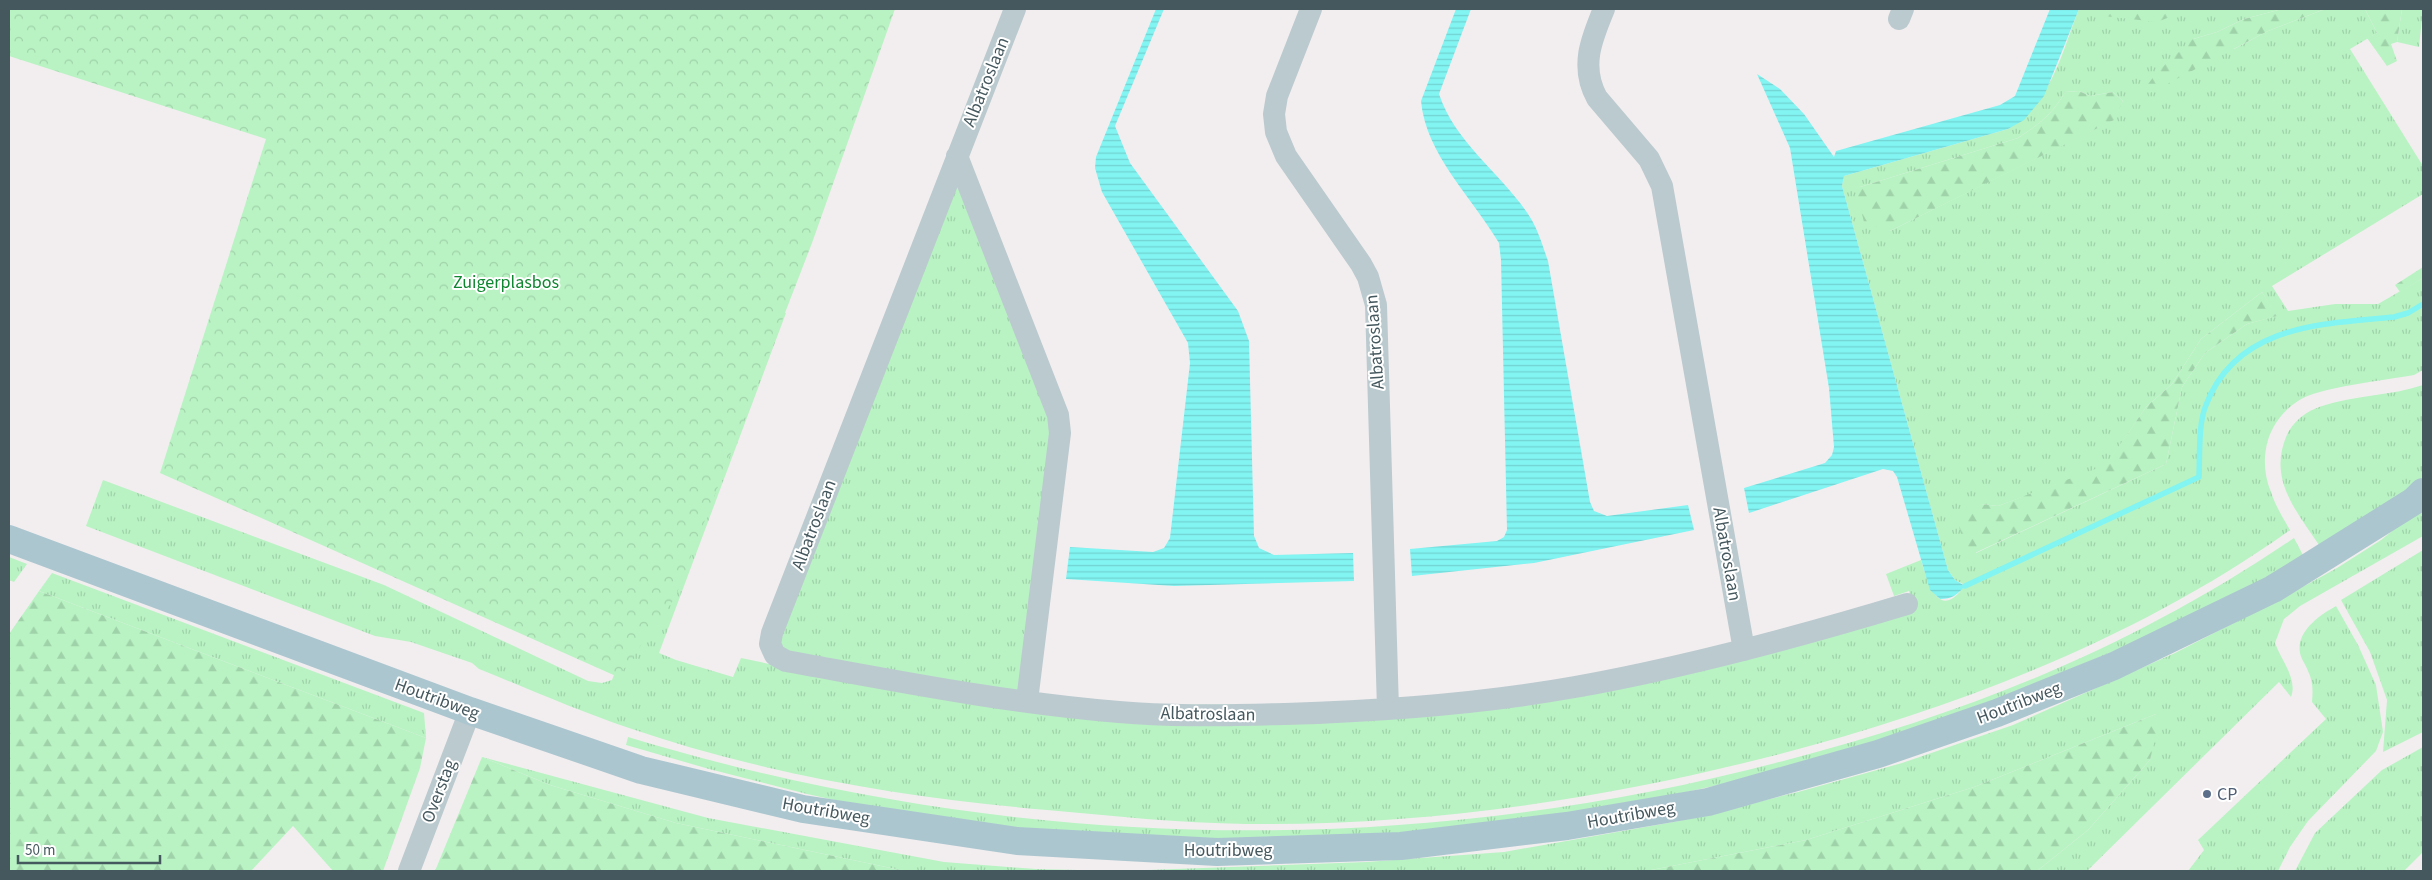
<svg xmlns="http://www.w3.org/2000/svg" width="2432" height="880" viewBox="0 0 2432 880" font-family="'Source Sans 3',sans-serif">
<defs>
<pattern id="grass-tufts" width="24" height="20" patternUnits="userSpaceOnUse" patternTransform="scale(1.25)"><rect width="24" height="20" fill="#b9f3c3"/><path d="M3 7l-1-3M5 7V3M7 7l1-3M15 17l-1-3M17 17v-4M19 17l1-3" fill="none" stroke="#a0d2aa"/></pattern>
<pattern id="forest-firs" width="22" height="20" patternUnits="userSpaceOnUse" patternTransform="scale(1.25)"><rect width="22" height="20" fill="#b9f3c3"/><path d="M5 1l3.5 6h-7zM16 11l3.5 6h-7z" fill="#a0d2aa"/></pattern>
<pattern id="park-crowns" width="20" height="18" patternUnits="userSpaceOnUse" patternTransform="scale(1.25)"><rect width="20" height="18" fill="#b9f3c3"/><path d="M2 6a3 3 0 1 1 6 0M12 15a3 3 0 1 1 6 0" fill="none" stroke="#a0d2aa"/></pattern>
<pattern id="water-rules" width="6" height="5" patternUnits="userSpaceOnUse" patternTransform="scale(1.25)"><rect width="6" height="5" fill="#82f4f2"/><path d="M0 2.5h6" fill="none" stroke="#72d3d2"/></pattern>
</defs>
<rect width="100%" height="100%" fill="#f2eeef"/>
<path fill="url(#grass-tufts)" fill-rule="evenodd" d="M2079,9h203l-38,10 -27,13 -24,7 41,10 34,-18 57,-22h40l12,24 -27,16 73,117v28l-151,92 16,25 47,-7h43l45,-26v92l-9,5c-27,5 -96,12 -116,26 -14,9 -25,23 -30,39 -5,17 -4,35 3,52 4,13 12,26 19,38 -152,108 -330,177 -510,224 -174,45 -354,72 -534,70 -67,-1 -133,-8 -199,-14 -141,-12 -284,-36 -418,-82 -51,-17 -100,-39 -150,-59l-7,-6 -61,-21 -36,-6 -289,-110 17,-46 281,105 204,96 14,2 10,-3 143,-378 31,11 -127,340 17,7 57,17 8,-19 133,28 124,19 498,-1 417,-101 -4,-12 -15,5 -8,-22 35,-14c7,23 18,63 44,25l-10,-5 -7,-10 -106,-384 2,-10 164,-47c43,-25 54,-77 71,-120zM2079,91l11,5 23,-4 10,9 -10,19 -223,111 -30,-44 158,-49c20,-13 35,-24 47,-46zM2262,292l14,24 -29,8 -42,29 -23,34 -16,77 -190,89 5,-49 17,2 108,-40 40,-59 26,-23 29,-45z
M2402,9h21l-4,38 -22,-5z
M957,183l87,212 6,36 -29,262 -241,-41v-17z
M2423,385v92l-30,23 -72,48c-23,-35 -53,-67 -35,-111 6,-15 20,-26 36,-31 32,-11 69,-10 101,-21z
M2423,506v30l-123,70 -16,13 -9,24c6,17 23,36 16,54l-12,-15 -192,189h-50l51,-41 62,-70 6,-46 -182,73 -168,53 -160,31h-741l-229,-48 -126,-38 -68,-28 226,61 236,44 92,7 84,2 246,-9 138,-10 175,-31 119,-29 104,-29 111,-38 162,-72 109,-56 53,-29 44,-28z
M2294,538l10,19 -53,30 -112,54 -209,85 -176,51 -72,16 -72,15 -193,26 -211,6 -167,-10 -104,-12 -55,-8 -73,-16 -98,-25 -83,-24 2,-8c380,115 775,125 1159,23 185,-48 348,-114 507,-222z
M2423,550v182l-40,20 4,-52 -17,-48 -29,-52z
M9,557l18,7 -13,18 -5,-2z
M52,573l372,140 2,25 -387,-147z
M2336,606l22,39 18,40 7,47 -7,19 -68,70 -18,26 -12,24h-90l16,-21 -6,-10 128,-121 -14,-17c1,-11 1,-21 -4,-31 -2,-6 -7,-12 -8,-18 -4,-22 20,-38 36,-47z
M2423,747v105l-19,19h-109l20,-38 67,-63z"/>
<path fill="url(#forest-firs)" d="M2096,9h94l-33,13 -62,-7z
M2282,9h43l-57,22 -118,62 -4,-6 11,-15 36,-33 24,-7 27,-13z
M2365,9h37l-5,33 -6,2 6,17 -10,5 -20,-28 10,-5z
M2079,91l11,5 23,-4 10,9 -9,19 -224,111 -26,-9 -7,-28 3,-7 158,-49c20,-13 35,-24 47,-46z
M2423,267v11l-23,14 -5,-7z
M2262,292l15,24 -30,8 -42,29 -23,34 -16,77 -191,89 -9,-2 -9,-31 24,-16 17,2 108,-41 40,-58 26,-23 29,-45z
M39,591l387,147 -6,30 -37,103h-50l-40,-45 -42,45h-242v-237z
M2156,714l3,9 -9,37 -62,70 -51,41h-391l160,-31 168,-53z
M482,757l68,28 126,38 229,48h-470z"/>
<path fill="url(#park-crowns)" d="M9,9h886l-83,234 -137,355 -57,79 -458,-204 106,-334 -257,-83z"/>
<path fill="url(#water-rules)" d="M1156,9h8l-49,117 15,37 108,148 11,30 5,195 5,12 15,7 79,-2 1,28 -180,5 -108,-7 4,-32 83,5 11,-4 6,-10 20,-175 -2,-20 -86,-151 -7,-24 1,-11z
M1456,9h15l-32,85c16,48 59,77 87,117 11,15 16,33 22,50l42,241 4,9 13,5 81,-11 6,25 -160,33 -122,13 -2,-27 87,-8 7,-4 3,-7 -6,-270 -2,-17c-27,-46 -73,-88 -78,-142z
M2050,9h29l-35,87 -20,24 -16,9 -164,47 -2,10 106,384 7,10 10,6c-8,9 -13,13 -25,13l-10,-9 -33,-113 -4,-6 -10,-2 -134,44 -5,-25 81,-25 7,-8 2,-8 -5,-59 -39,-240 -33,-74 23,15 24,25 30,43 2,-6 164,-46 15,-9z"/>
<g fill="none" stroke-linecap="round" stroke-linejoin="round">
<path stroke="#82f4f2" stroke-width="5.5" d="M1965,586l234,-109c1,-21 -1,-53 7,-72 31,-81 117,-81 188,-88l14,-4 15,-9"/>
<path stroke="#bbcacf" stroke-width="22" d="M1015,9l-243,624 -2,11 5,11 11,6c111,20 221,42 333,51 55,5 111,3 166,2 97,-3 194,-10 290,-27 112,-20 223,-50 332,-83
M1311,9l-34,87 -3,18 2,18 10,24 75,108 7,13 8,28 12,404
M1604,9c-13,31 -24,58 -7,89l52,61 13,27 82,464
M1899,19l4,-10
M957,156l101,259 2,18 -33,268
M409,871l61,-160"/>
<path stroke="#acc6d0" stroke-width="28" d="M9,539l461,172 171,59 162,39 214,32 200,11 184,-6 166,-20 141,-24 170,-48 119,-41 117,-47 159,-77 141,-88 9,-9"/>
</g>
<circle fill="#5c6f8a" stroke="#fff" stroke-width="2" cx="2207" cy="794" r="5"/>
<g text-anchor="middle" dominant-baseline="central" stroke-width="4" stroke-linejoin="round" paint-order="stroke">
<g font-size="18" fill="#45585e" stroke="#fff">
<text transform="translate(986 82) rotate(-68)">Albatroslaan</text>
<text transform="translate(1375 342) rotate(-94)">Albatroslaan</text>
<text transform="translate(814 525) rotate(-69)">Albatroslaan</text>
<text transform="translate(1727 554) rotate(80)">Albatroslaan</text>
<text transform="translate(437 699) rotate(20)">Houtribweg</text>
<text transform="translate(2019 703) rotate(-21)">Houtribweg</text>
<text transform="translate(1208 714) rotate(1)">Albatroslaan</text>
<text transform="translate(439 791) rotate(-69)">Overstag</text>
<text transform="translate(826 811) rotate(10)">Houtribweg</text>
<text transform="translate(1631 815) rotate(-10)">Houtribweg</text>
<text x="1228" y="850">Houtribweg</text>
</g>
<g font-size="18" fill="#0f8630" stroke="#fff">
<text x="506" y="282">Zuigerplasbos</text>
</g>
<g font-size="18" fill="#4e5e75" stroke="#fff" text-anchor="start">
<text x="2217" y="794">CP</text>
</g>
</g>
<rect width="2432" height="880" fill="none" stroke="#45585e" stroke-width="20"/>
<path d="M18 855v8h142v-8" fill="none" stroke="#45585e" stroke-width="2.5"/>
<text x="25" y="855" font-size="15" fill="#45585e" stroke="#ffffff" stroke-width="4" paint-order="stroke">50 m</text>
</svg>
